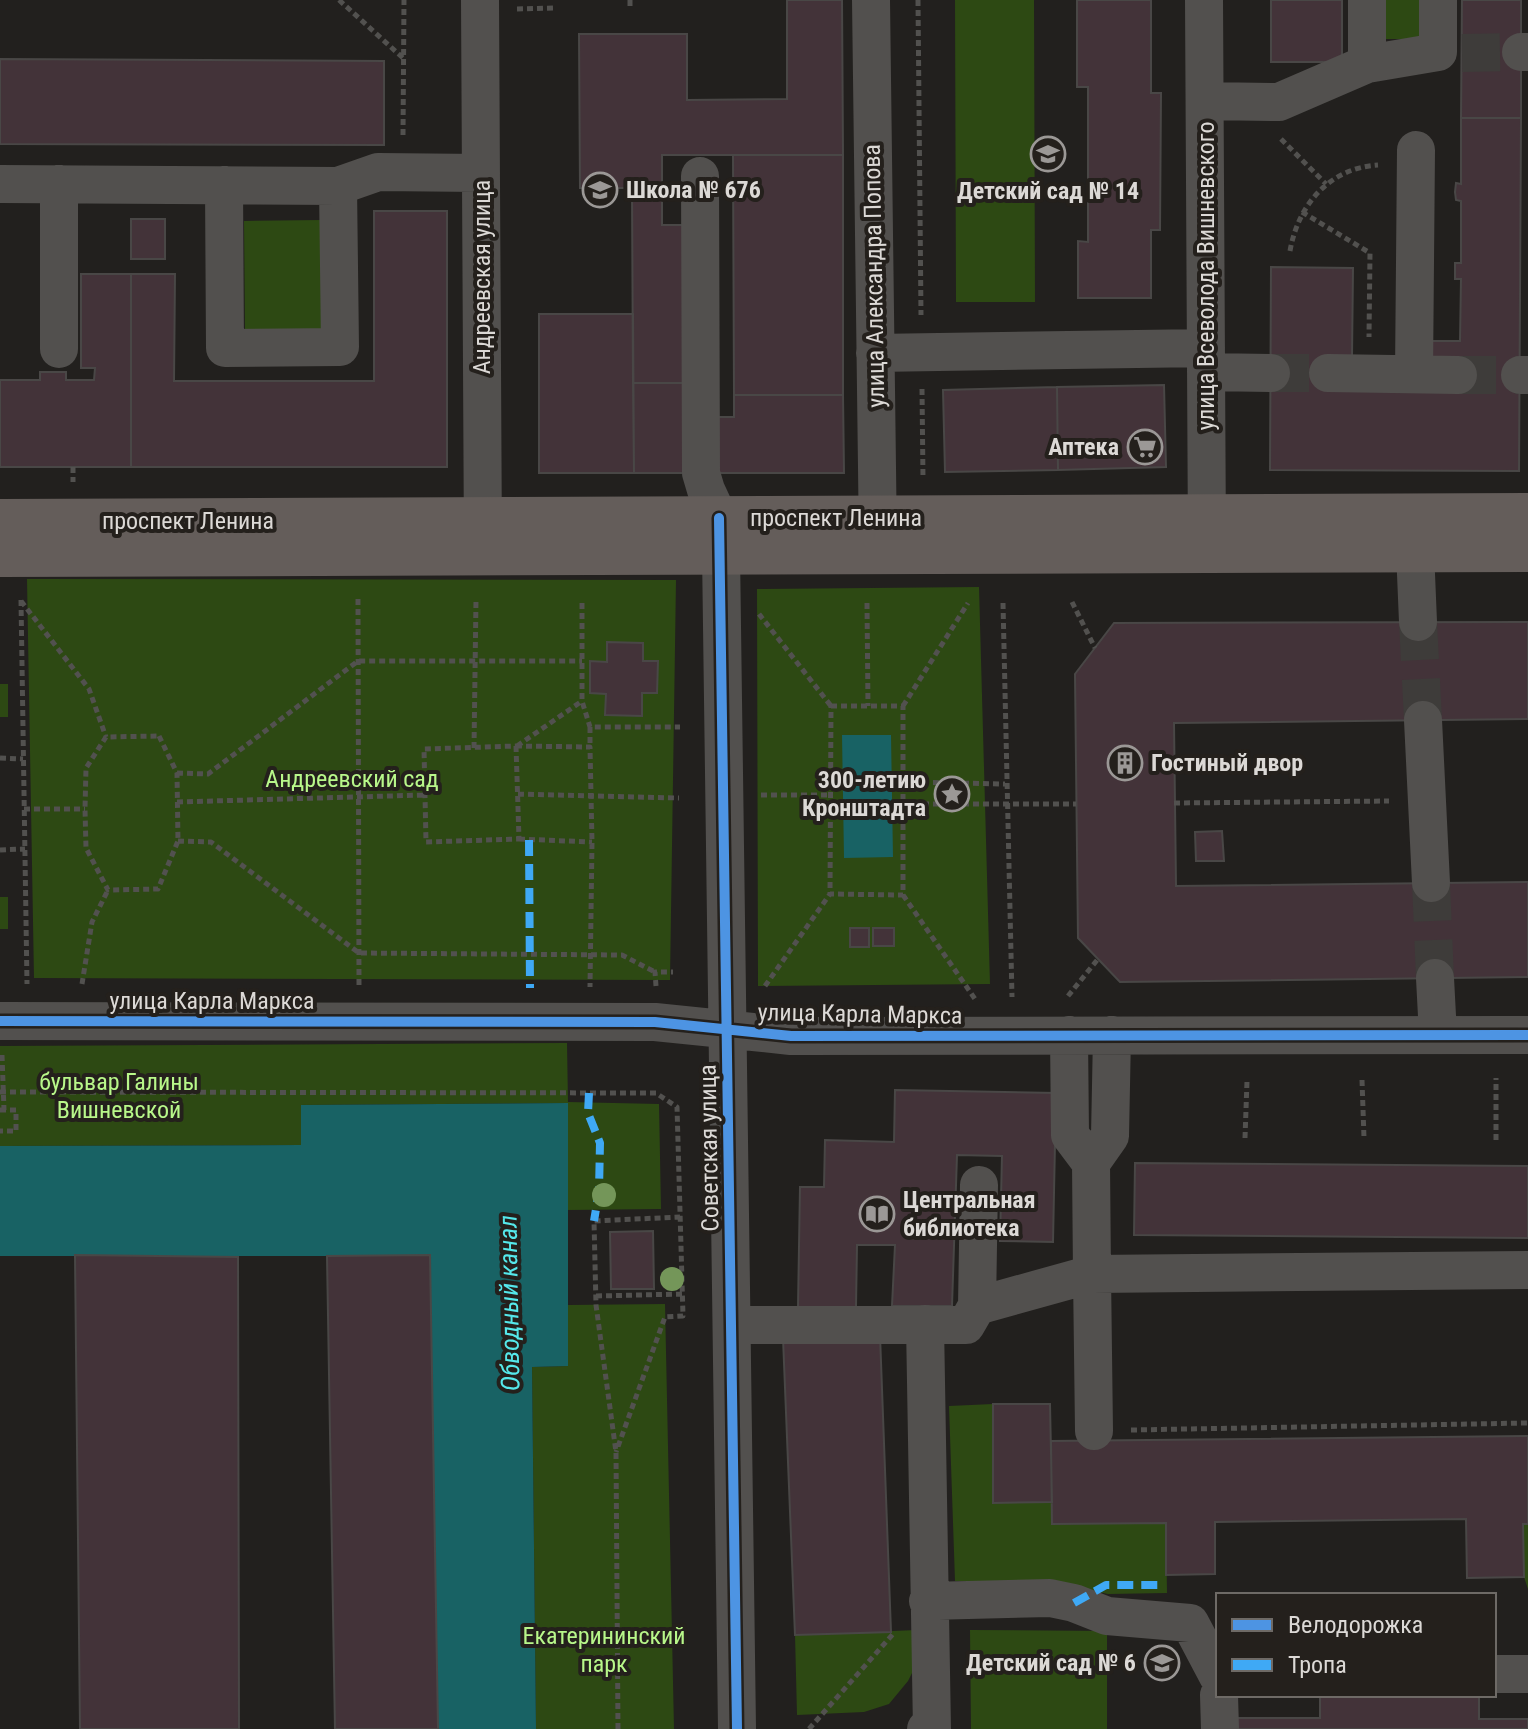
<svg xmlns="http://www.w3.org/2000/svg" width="1528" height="1729" viewBox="0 0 1528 1729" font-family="'Roboto Condensed',sans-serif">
<rect width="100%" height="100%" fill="#22201e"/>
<path fill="#2d4913" d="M955,0h79l1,302h-79z
M1386,0h37v39h-37z
M322,220l1,111 -78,1 -1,-111z
M27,579l649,1 -6,400 -636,-2z
M979,587l11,397 -232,2 -1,-397z
M0,684h8v33h-8z
M0,897h8v32h-8z
M567,1043l1,59 91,2 2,105 -93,1 -1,-107 -266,2v40l-301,1v-100z
M665,1304l9,425h-138l-4,-362 36,-1v-61z
M993,1404l59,98 1,22 113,-1 1,70 -59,1 -60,-13h-93l-6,-175z
M1523,1524h5v65l-4,-12z
M917,1630l1,31 -10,20 -19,23 -25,8 -67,3 -2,-80z
M970,1630l137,1v98h-136z"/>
<path fill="#186264" d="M891,735l2,122 -49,1 -2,-123z
M568,1103v263l-36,1 4,362h-98l-8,-473h-430v-110l301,-1v-40z"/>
<path fill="#433339" stroke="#494746" stroke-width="2" d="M787,0h55l1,155h-181v70h21l1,158h-51l-1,-195h-52l-1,-154h108v66l100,-1z
M1077,0h74v93h10l-1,137h-9v68h-73v-57l10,1v-155h-11z
M1271,0h71v62h-71z
M1462,0h59v118h-60z
M0,59l384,2v84l-384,-1z
M1461,118h60l-2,353 -249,-1 1,-203 82,1 -1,89 80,3v-19h28l1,-62h-6v-16h6v-62l-5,-1 -1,-8 1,-9 5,1z
M733,155h110v240h-109z
M374,211h73v256h-316v-193h44l-1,107h200z
M131,219h34v40h-34z
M81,274h50v193h-131v-87h40v-8h26v8h28l1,-12h-14z
M539,314h94l1,159h-95z
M633,383h51v90h-50z
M1164,385l2,82 -108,3 -1,-83z
M1057,387l1,83 -113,2 -2,-82z
M734,395h109l1,78h-129v-56h19z
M1528,622v97l-354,4 2,163 352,-4v95l-408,5 -42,-44 -3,-264 39,-51z
M607,642l36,1v18h15l-1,32h-15v23l-37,-1 1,-21 -16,-1v-32l17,1z
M1222,831l2,30h-28l-1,-29z
M850,928h19v19h-19z
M873,928h21v18h-21z
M895,1090l161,3 -3,149 -53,-1 2,-85 -45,-1 -5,151h-60l3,-61h-38l-1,62h-58l2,-120h24l1,-47 69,2z
M1135,1163l393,3v72l-394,-3z
M653,1231l1,58h-43l-1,-57z
M75,1255l163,2 1,472h-159z
M430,1255l8,474h-103l-8,-473z
M880,1335l11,297 -96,3 -12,-297z
M993,1404h57l2,98 -59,1z
M1528,1436v88h-5l1,53 -57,1 -1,-59 -251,3v52l-49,1v-52l-114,1 -1,-83z
M1320,1695h159v24h49v10h-294v-11h86z"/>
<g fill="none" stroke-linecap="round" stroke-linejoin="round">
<path stroke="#3e3c3a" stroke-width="38" stroke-dasharray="38 19" stroke-linecap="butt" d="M1462,53l59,-1
M1271,373h57
M1458,375h62
M1418,622l5,98
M1431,883l4,95"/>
<path stroke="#52514f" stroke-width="5" stroke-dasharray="6 4" stroke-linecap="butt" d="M339,0l64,58
M630,0v7
M918,0l3,315
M517,9l38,-1
M403,135l1,-135
M1281,139l45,45
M1302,212l68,41 -1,84
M1290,251c8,-46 39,-83 88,-86
M922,389l1,90
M73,467v15
M358,599l1,388
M21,600l6,384
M21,601l68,88 17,48
M1072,602l23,46
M582,603v98l8,26h90
M867,603l1,103
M1003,603l9,394
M759,614l72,92
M831,706h72v189l-73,-1z
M903,706l65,-103
M590,727v19
M159,736l18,37 1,68 -20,48 -50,1 -22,-42 -1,-39 1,-41 20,-31z
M516,746l3,93 -93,3 -2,-93z
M516,746l74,1 2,95 -2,145
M517,746l65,-45
M474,748l2,-149
M0,758l23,1
M177,773l31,1 150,-113h224
M903,782l102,2
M518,794l161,4
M761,795h69
M177,802l248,-7
M1174,803l215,-2
M903,804h173
M24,809h61
M519,839l73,3
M178,841l33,1 148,111 263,2 33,17
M0,850l25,-1
M903,895l72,104
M82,984l10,-62 16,-32
M656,986l-1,-14h18
M765,986l65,-92
M1068,996l30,-37
M2,1055l2,55
M1362,1080l2,58
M0,1092l656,1 21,14 6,209 -18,1 -49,135
M0,1110h16v21h-16
M1245,1138l2,-57
M1496,1140v-62
M596,1296l87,-2
M1131,1430l397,-7
M618,1729l-2,-277 -20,-147 -2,-84 86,-4
M809,1729l84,-95"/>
<path stroke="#52504e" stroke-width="38" d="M480,0l3,549
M871,0l7,545
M1204,0l3,545
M1521,52h7
M1367,64l71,-12v-52
M1205,101l74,1 88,-38v-64
M700,176l1,297 5,17 13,28 2,34 16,1177
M0,184l338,2 40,-14 103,1
M59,184v165
M224,185l1,163 115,-1 -2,-161
M875,353l331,-5
M1206,372l65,1
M1328,373l130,2
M1414,374l2,-224
M1520,375h8
M1415,550l3,72
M1423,720l8,163
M1435,978l3,57
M0,1021l655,1 136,14 737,-1
M1091,1163l19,-27 2,-101
M977,1306l2,-121
M925,1324l7,405h-6
M732,1325h234l11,-19 115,-32 -1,-111 -21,-28 -1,-100
M1094,1431l-2,-157 436,-4
M928,1601l122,-3 24,5 33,13 83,7 28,53
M1494,1674h34
M1219,1695l1,34"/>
<path stroke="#645d5a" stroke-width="44" d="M0,521l1528,-6
M0,555l1528,-5"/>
<path stroke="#3fa9f5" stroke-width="8" stroke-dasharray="16 8" stroke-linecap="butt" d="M529,840l1,148
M589,1093l-1,20 12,30 -1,48 -5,30
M1074,1603l32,-18h52"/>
<g stroke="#24201c" stroke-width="15">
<path id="cycleway" d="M719,518l18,1211
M0,1021l655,1 136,14 737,-1"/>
</g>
<use href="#cycleway" stroke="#4d94e3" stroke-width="10"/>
</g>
<g fill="#749659">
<circle cx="604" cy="1195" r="12"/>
<circle cx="672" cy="1279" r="12"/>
</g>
<defs>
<g id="school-ring" transform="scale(1.8)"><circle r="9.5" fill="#24201c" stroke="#9b9896" stroke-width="1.5"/><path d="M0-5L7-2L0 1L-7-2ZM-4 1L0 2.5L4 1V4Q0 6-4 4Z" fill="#9b9896"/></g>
<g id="supermarket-ring" transform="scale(1.8)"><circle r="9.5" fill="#24201c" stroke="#9b9896" stroke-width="1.5"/><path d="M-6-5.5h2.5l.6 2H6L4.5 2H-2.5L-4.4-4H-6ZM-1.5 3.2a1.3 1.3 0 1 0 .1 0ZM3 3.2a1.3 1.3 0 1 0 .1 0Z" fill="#9b9896"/></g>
<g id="building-ring" transform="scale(1.8)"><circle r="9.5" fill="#24201c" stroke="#9b9896" stroke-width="1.5"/><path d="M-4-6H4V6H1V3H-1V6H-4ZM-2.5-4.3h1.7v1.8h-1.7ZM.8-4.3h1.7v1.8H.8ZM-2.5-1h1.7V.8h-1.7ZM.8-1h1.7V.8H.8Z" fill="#9b9896"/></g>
<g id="sight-ring" transform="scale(1.8)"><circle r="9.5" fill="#24201c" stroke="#9b9896" stroke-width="1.5"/><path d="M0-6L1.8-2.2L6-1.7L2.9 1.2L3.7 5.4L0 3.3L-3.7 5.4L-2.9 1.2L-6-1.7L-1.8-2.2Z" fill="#9b9896"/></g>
<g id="library-ring" transform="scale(1.8)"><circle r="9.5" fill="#24201c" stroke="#9b9896" stroke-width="1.5"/><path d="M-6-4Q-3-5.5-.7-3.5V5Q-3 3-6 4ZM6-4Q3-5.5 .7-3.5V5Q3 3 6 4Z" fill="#9b9896"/></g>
</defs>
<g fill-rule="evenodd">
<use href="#school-ring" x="1048" y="154"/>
<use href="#school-ring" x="600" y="190"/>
<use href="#supermarket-ring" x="1145" y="447"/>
<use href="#building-ring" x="1125" y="763"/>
<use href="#sight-ring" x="952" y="794"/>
<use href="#library-ring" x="877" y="1214"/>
<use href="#school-ring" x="1162" y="1663"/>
</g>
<g text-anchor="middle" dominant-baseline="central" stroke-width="8" stroke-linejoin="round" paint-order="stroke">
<g font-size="24" font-weight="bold" fill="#dcd9d6" stroke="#24201c" text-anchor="start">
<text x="626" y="190">Школа № 676</text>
<text x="1048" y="191" text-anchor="middle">Детский сад № 14</text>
<text x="1119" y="447" text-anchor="end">Аптека</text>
<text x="1151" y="763">Гостиный двор</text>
<text x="926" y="780" text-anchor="end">300-летию<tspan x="926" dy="28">Кронштадта</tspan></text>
<text x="903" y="1200">Центральная<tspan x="903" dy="28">библиотека</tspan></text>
<text x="1136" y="1663" text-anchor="end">Детский сад № 6</text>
</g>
<g font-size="24" fill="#dcd9d6" stroke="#24201c">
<text transform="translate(874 276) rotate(-91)">улица Александра Попова</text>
<text transform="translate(1206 276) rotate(-90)">улица Всеволода Вишневского</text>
<text transform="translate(482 277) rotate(-90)">Андреевская улица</text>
<text x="836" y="518">проспект Ленина</text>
<text x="188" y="521">проспект Ленина</text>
<text x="212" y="1001">улица Карла Маркса</text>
<text transform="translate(860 1014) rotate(1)">улица Карла Маркса</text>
<text transform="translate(709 1148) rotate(-91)">Советская улица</text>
</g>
<g font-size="24" fill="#b8f78a" stroke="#24201c">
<text x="352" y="779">Андреевский сад</text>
<text x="119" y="1082">бульвар Галины<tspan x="119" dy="28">Вишневской</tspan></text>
<text x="604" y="1636">Екатерининский<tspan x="604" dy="28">парк</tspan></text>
</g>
<g font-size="26" font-style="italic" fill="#55e8eb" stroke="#24201c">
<text transform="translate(509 1303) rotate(-91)">Обводный канал</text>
</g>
</g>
<rect x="1216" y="1593" width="280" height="104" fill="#24201c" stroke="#6e6a66" stroke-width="2"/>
<rect x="1232" y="1619" width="40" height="12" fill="#4d94e3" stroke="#6e6a66" stroke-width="2"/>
<text x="1288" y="1633" font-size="24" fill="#dcd9d6">Велодорожка</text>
<rect x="1232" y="1659" width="40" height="12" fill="#3fa9f5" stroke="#6e6a66" stroke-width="2"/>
<text x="1288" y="1673" font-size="24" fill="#dcd9d6">Тропа</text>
</svg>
